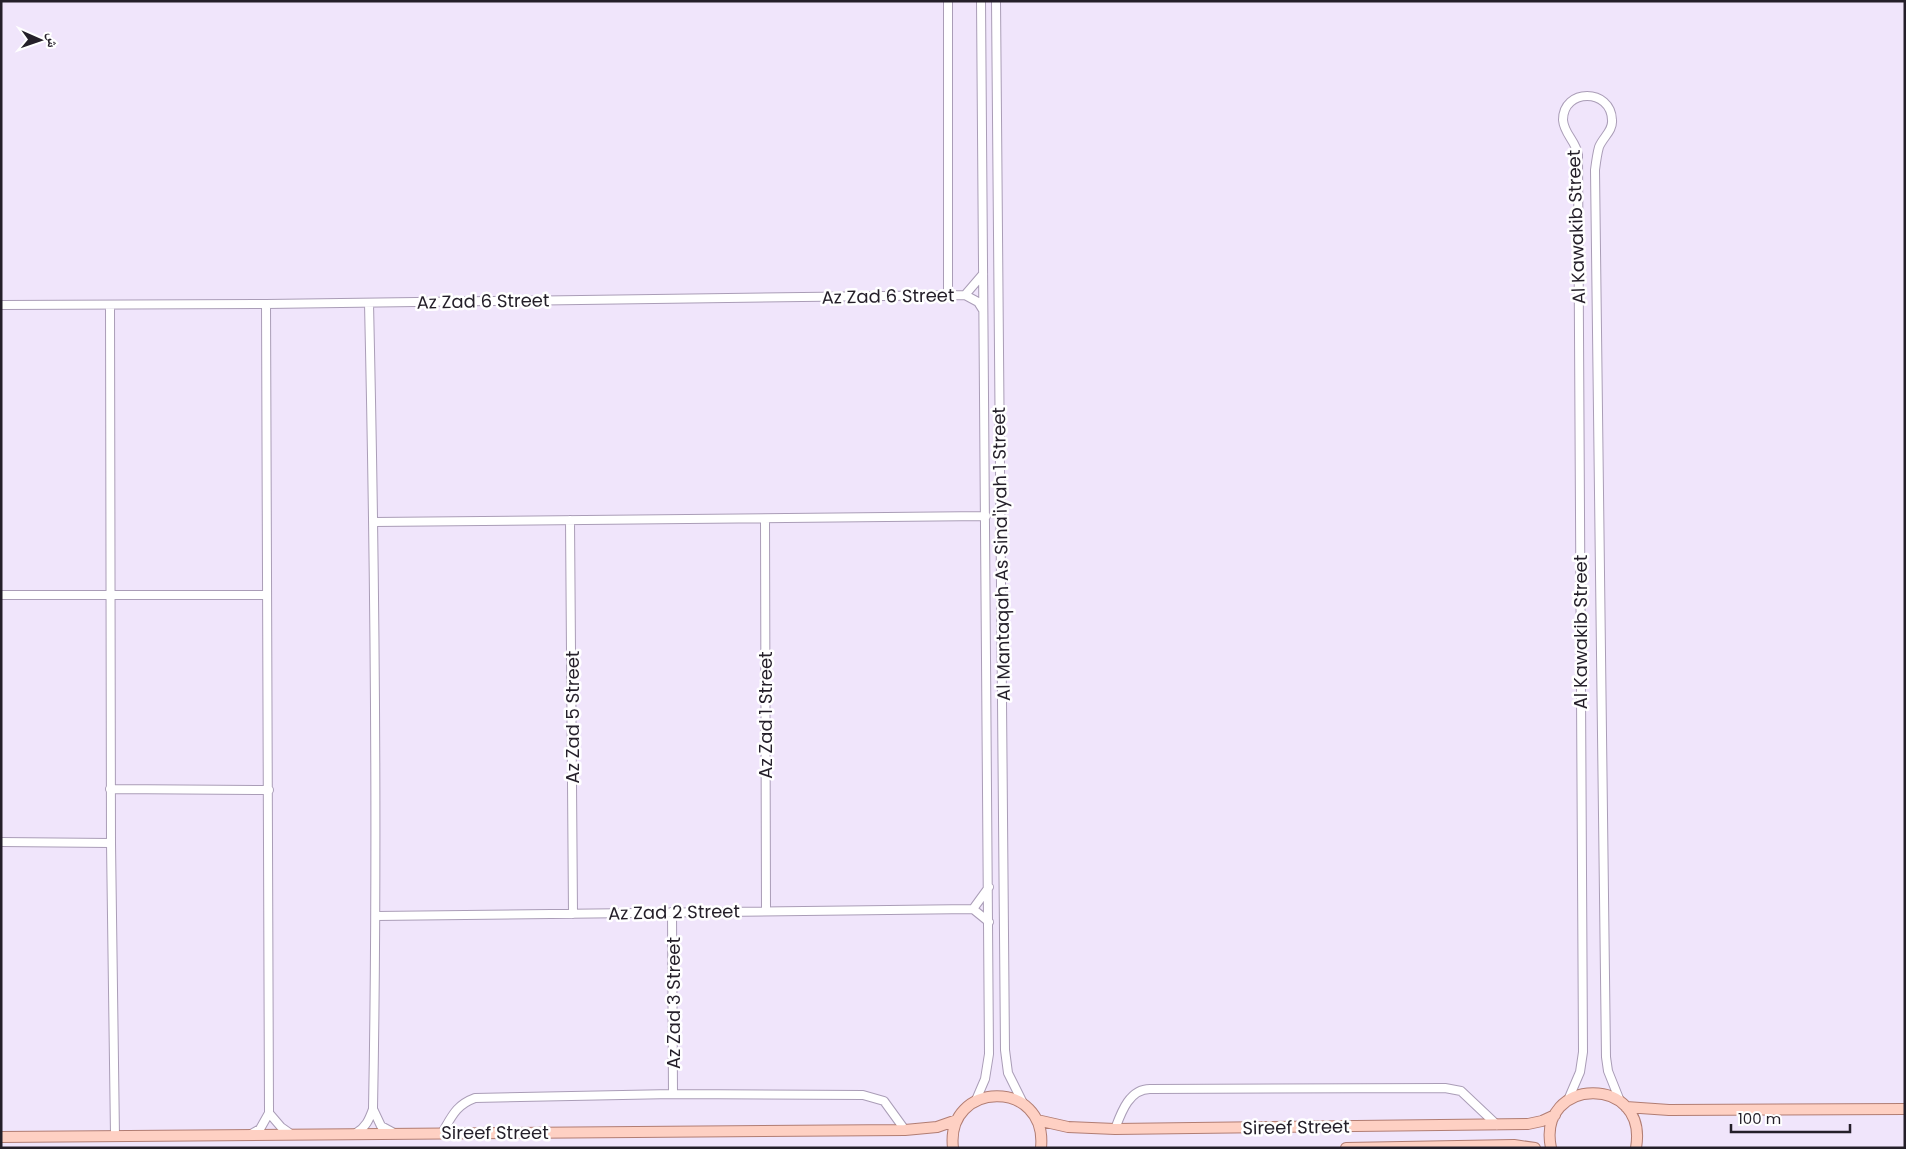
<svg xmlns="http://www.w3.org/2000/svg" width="1906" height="1149" viewBox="0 0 1906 1149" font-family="Poppins,'Noto Naskh Arabic',sans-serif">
<rect width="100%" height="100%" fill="#f0e5fb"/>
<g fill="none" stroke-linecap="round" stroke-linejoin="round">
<g stroke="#aa9db7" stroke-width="10">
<path id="minor" d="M948,1v295
M996,1l9,1049 3,23 15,30
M965,295l18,-21
M369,303c6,269 9,537 4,806l8,17 13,7
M1,305l265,-1 699,-9 13,7 5,8
M110,305l1,538 4,293
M765,519l1,392
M570,520l3,394
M374,522l612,-6
M1,595h265
M110,789l159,1
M1,842l110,1
M973,909l16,-22
M672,912l1,182
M376,916l597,-7 16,13
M976,1100l9,-21 4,-25 -8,-1053
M1568,1100l12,-28 3,-20 -5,-897c-2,-14 -14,-21 -15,-35 0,-32 48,-32 49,0 1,11 -9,17 -13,27 -2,7 -3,15 -4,23l11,887 2,14 12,30
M269,1113l12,14 10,7
M1115,1129c6,-16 14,-40 35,-40l295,-1 16,3 36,34
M356,1133c10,-6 13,-13 17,-24
M442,1133c10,-17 14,-28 33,-35l198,-4 190,1 21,6 21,29
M251,1134l9,-5 9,-16c0,-270 -3,-540 -3,-809"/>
</g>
<g stroke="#b17d73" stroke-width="12">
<path id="major" d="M1626,1107l43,3 236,-1
M1037,1120l31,7 47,2 413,-5 14,-3 13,-6
M1,1137l904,-7 32,-3 20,-7
M953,1148c-8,-68 95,-70 88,0
M1346,1148l168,-3 21,3
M1551,1148c-15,-72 98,-74 85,0"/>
</g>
<use href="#minor" stroke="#fff" stroke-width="8"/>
<use href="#major" stroke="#fed0c3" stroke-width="10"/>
</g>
<g text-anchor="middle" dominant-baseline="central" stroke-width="5" stroke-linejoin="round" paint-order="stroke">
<g font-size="18" fill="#241f29" stroke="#fff">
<text transform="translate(1576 227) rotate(-92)">Al Kawakib Street</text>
<text transform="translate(888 296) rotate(-1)">Az Zad 6 Street</text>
<text transform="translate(483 301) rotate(-1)">Az Zad 6 Street</text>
<text transform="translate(1001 554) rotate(-91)">Al Mantaqah As Sina'iyah 1 Street</text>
<text transform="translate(1580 632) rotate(-90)">Al Kawakib Street</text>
<text transform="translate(765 715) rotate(-90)">Az Zad 1 Street</text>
<text transform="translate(572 717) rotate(-90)">Az Zad 5 Street</text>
<text transform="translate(674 912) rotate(-1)">Az Zad 2 Street</text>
<text transform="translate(673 1003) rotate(-90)">Az Zad 3 Street</text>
<text transform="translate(1296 1127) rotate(-1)">Sireef Street</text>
<text x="495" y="1132">Sireef Street</text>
</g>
</g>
<rect width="1906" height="1149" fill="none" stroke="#241f29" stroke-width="5"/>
<g transform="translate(40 40) rotate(92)" stroke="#ffffff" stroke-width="4" paint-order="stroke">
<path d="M0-4L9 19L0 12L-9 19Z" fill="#241f29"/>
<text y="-8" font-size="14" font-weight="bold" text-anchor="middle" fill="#241f29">ش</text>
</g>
<path d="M1731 1124v8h119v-8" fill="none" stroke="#241f29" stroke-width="2.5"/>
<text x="1738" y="1124" font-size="15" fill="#241f29" stroke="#ffffff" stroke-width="4" paint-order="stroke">100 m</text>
</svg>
